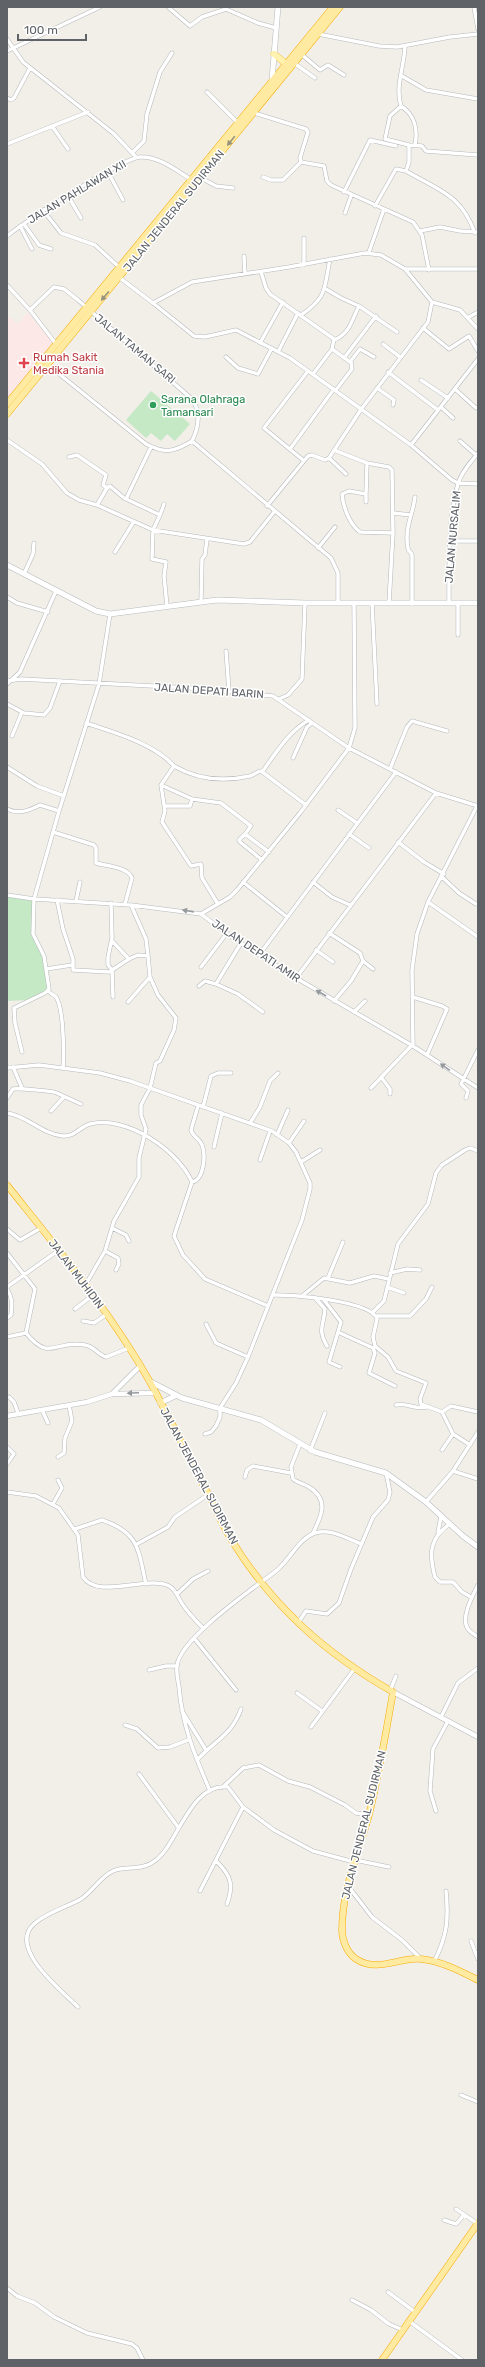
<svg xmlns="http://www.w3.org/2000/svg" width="485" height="2367" viewBox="0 0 485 2367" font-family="Rubik,sans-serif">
<rect width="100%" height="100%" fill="#f1efe8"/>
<path fill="#fce8e6" d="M28,313l28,33 -49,57v-88l10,9z"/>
<path fill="#c5e8c5" d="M151,391l39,33 -15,17 -8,-7 -6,7 -10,-8 -5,5 -20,-18z
M7,895l25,4 1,33 11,25 5,32 -21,11 -21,1z"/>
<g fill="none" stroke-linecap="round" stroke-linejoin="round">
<g stroke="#b5b8bc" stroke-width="4.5">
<path id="minor" d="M168,7l22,19 12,-9 24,-8 32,14 18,5
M474,7l4,22
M318,34l61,12 18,1 53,-10 28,-3
M7,39l16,23 90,71 23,24
M7,51l93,-44
M301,54l19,16 8,-5 16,10
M294,63l21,15
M402,76l24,14 52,9
M207,92l31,31
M7,98l4,2 3,-2 16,-30
M401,106c14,9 17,24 14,39
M254,113l52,16 2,3 -8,26 1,4 23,4 3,15 4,4 82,37 9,13 7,35
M52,126l16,23
M7,144l81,-32
M409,145l13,1 4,5 52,4
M133,152l11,-11 3,-27 13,-42 12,-19
M406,171c32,19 55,23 69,62
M108,172l15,28
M263,177l8,3h12l18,-18
M201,178l15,8 17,2
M344,192l26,-52 26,6
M68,196l13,22
M375,206l21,-37 10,2 3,-9v-17l-24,-6 5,-23 11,-10c-6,-19 3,-39 4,-59
M43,210l18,23 34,12 25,23
M345,213l6,-17
M24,224l15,21 12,4
M20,226l12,23
M420,231l20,-4 20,4 18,1
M7,236c18,-14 115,-78 133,-79 19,-1 37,14 52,23
M304,238v27
M369,252l15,-43
M244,256l1,18
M261,272l5,16 4,6 64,45 -2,10 18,13 10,-13 14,8
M120,278l33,25 39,-21 97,-15 76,-14 16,2 24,14h73
M7,285l23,25 26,34
M326,289l15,9 18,8
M432,302l28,8 18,19
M153,303l41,33 11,1 31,-7 54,28 121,87 41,35 6,3 20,1
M30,310l24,-23 10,2 14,11 114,99c9,13 7,28 0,42 -18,11 -27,13 -46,3l-98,-79
M301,315c27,-18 23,-27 29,-56
M469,317l9,-5
M423,328l26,21 20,-13 9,15
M334,340c16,-6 18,-21 25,-34l38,26
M260,343l23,-41
M383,344l17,13
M278,352l20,-39
M226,357l12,11 20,6 14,-26
M344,358l32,-42
M388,372l50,38
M313,374l19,-25
M421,380l27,18
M377,388l17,12 -1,5
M455,389l21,19 2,-1
M336,390l16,-21 -1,-7
M441,407l12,11
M7,440l35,24 25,29 12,7 18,5 56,25 91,14 6,-2 24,-30
M192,441l139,117 7,15v30
M460,441l16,14
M411,445l67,-86
M290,449l44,-60
M334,450l33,13 22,4 3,3 1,63 -4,70
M69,457l8,-2 29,20 -3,10 4,3
M329,458l17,16
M303,460l-39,-32 44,-57
M367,463l-1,31 -17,-3 -7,3c1,13 8,31 18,38l33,1
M126,499l25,-52
M366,502v-8
M97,505l10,-17 3,-2 14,12 36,17 -7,15 -1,29 14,3 -2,14 3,30
M267,506l41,-50 4,-1 13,5 4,-2 33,-50 66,-86 4,-20 -27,-33
M393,513l18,2
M160,515l4,-11
M451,541h27
M318,548l17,-21
M115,552l18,-29
M24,574l9,-20 1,-11
M7,597l10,6 31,9
M201,601l1,-42 3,-4 2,-16
M372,603l5,101
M449,603c0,-33 -1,-88 9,-119 3,-12 13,-22 20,-31
M458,603v32
M412,604v-49c-1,-4 -4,-3 -4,-7 -4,-19 5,-34 7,-51
M226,651l3,40
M7,681l14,-2 169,9 83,8 76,52 87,45 42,13
M7,684l13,-12 36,-81
M279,699l9,-4 14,-16 3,-76
M7,704l17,9 20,2 6,-7 10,-27
M86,723c29,10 67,20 88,43
M12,736l10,-24
M293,758l14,-31 5,-4
M7,767l30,19 27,10
M390,769l17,-42 5,-6 35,10
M262,772c14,-19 26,-40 47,-52
M161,785l31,14
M165,806h25l2,-7 29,4 30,23 -6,8 24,18
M7,809c12,6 23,1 33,-4l19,6
M338,810l19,13
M53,832l41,13 2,3v15c10,3 32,4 36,15l-7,26
M245,834l-6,6 1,2 22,18
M349,834l20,14
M398,842l26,20 20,12
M442,877l17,16 17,11
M243,882l44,35
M313,882l19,15 18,8
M7,895l27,4 97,6 70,9 29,22 66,42 117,68 65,42
M57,900l6,29 10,30v11l36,2 20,-13
M76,901l4,-19
M428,902l50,35
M111,903l1,35 -4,19v8l4,5 1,27
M218,904l-16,-26 -1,-14 -10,2 -29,-44 3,-11 -4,-26 13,-19c24,14 49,16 76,10 4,-1 6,-4 11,-5l45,34
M131,905l15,34 2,17
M201,914l29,-17 7,-7 63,-77 49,-65 6,-20 -1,-125
M329,933l31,20 3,8 10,8
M316,950l17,12
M259,955l137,-183
M201,967l26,-34
M46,969l26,-4
M296,978l140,-185
M216,984l22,10 25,18
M199,986l6,-5 11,3 25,-41
M48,991c2,2 6,4 8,6 8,11 8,58 7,71
M413,997l29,9 5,3 -20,46
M334,1001l17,-20 12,-20
M128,1002l22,-25
M354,1012l11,-11
M413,1046l-1,-76 5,-36 11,-32 49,-96
M22,1052l-7,-29 -1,-15 31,-15 4,-4 -5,-33 -11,-22 1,-35 25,-88 40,-127 11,-70
M13,1067l9,21
M7,1068l32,-3 61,8 30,8 142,50 17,12 7,9 14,31v6l-8,31 -54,137 -12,26 -16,25v9l-4,9 -5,6 -6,2
M381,1077l9,12v5
M371,1088l41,-43
M7,1098l6,-9c5,-1 40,2 44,4 8,4 15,7 24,11
M466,1098l2,-7 -7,-7 17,-34
M203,1107l8,-31 7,-3h13
M51,1111l12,-13
M7,1113c21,3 34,21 56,23 12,1 16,-9 27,-12 36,-9 88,26 102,58l-18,54 9,19 22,24 63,27
M250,1123l10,-16 10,-26 8,-8
M277,1135l11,-25
M289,1143l15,-22
M214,1147l8,-34
M260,1160l10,-29
M301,1162l19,-12
M192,1182c12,-2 14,-27 10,-37 -2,-6 -9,-8 -11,-15l7,-24
M112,1228l14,7 3,6
M7,1229l13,11 21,-12
M105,1251l13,7 1,6 -3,6
M7,1253l28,36 -9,44 -19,4
M390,1273l17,-4 13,1
M328,1278l15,-36
M86,1284l19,-33 9,-30 25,-44v-19l7,-29 -5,-14v-10l9,-17 6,-25 4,-2 14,-31 2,-12 -18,-23 -8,-18 -2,-21 -10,-1 -9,4 -17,-18
M7,1287l52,-37
M387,1287l17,6
M7,1289c6,9 5,16 4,26l-4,3
M272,1295c18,-1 100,6 105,24l-4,18 2,9 13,11 8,14 30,12 -6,16 1,5 21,8 11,22 17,11
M302,1296l22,-18 26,5 24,-7 15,3
M316,1299l9,10c-1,16 -8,20 2,37
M324,1300l17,22 -12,40 11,5
M75,1309l18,-14
M372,1313l12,-12 14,-57 30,-40 8,-31 6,-8 23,-15 5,-2 8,3
M376,1316h34l16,-17 6,-12
M83,1321l11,2 13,-9
M206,1324l10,19 32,14
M26,1333c24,30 30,6 59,12 9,1 13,10 21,12l23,-9
M340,1333l33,15 2,5 -6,20 26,13
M9,1397l5,5 4,11
M396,1405c10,-3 19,5 30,2
M42,1410l6,13
M442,1412l9,-6 27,6
M300,1444l-9,23 2,12c5,4 11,5 16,8 21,13 12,30 4,46
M7,1447l7,7 -7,10
M442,1450l11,-16
M310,1451l15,-38
M58,1457l6,-4 1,-15 7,-17 -3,-16
M453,1471l25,8
M245,1477l2,-7 6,-4 38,7
M7,1492l29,4 23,12 19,27 5,42c15,23 64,-2 86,9 8,4 9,13 14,19 6,9 13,16 20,23
M426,1502l27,-31 25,-39
M53,1504l9,-16 -4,-8
M450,1524c-21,14 -21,30 -15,53l5,5h13l9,10 9,5
M75,1529l27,-9c38,13 36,30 44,64
M438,1532l3,-15
M137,1544l31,-17 7,-10 34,-23
M478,1585c-5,10 -18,33 -10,44 2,3 7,6 10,8
M177,1594l16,-15 15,-8
M298,1623l8,-12 21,3 12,-11 12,-34 22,-52 15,-17 2,-8 -4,-19
M194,1638l42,52
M149,1670l17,-4h11
M390,1691l6,-15
M297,1693l25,18
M182,1711l24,39
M441,1717l17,-34 20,-15
M125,1725l12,4 21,19 12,-1 18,-7
M311,1727l44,-59
M197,1760c17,-19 35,-25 44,-51
M139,1774l39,53
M223,1787l20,-19 16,-3 29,16 22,6 35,18 11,8 12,2
M210,1791c-15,-35 -28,-66 -31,-104 -1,-7 -3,-14 -2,-21 2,-27 77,-78 99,-95 13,-10 23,-33 39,-38 16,-5 32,6 47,11
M436,1811l-6,-20 3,-42 15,-28
M355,1860l34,7
M216,1861c15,14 18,24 11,43
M348,1886l24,31 30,23 18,18
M200,1891l43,-84
M471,1941l7,18
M434,1962c13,-26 15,-42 12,-71
M78,2007c-17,-17 -72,-60 -43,-84 13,-11 32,-16 46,-24 12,-8 19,-22 32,-28 13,-6 28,1 43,-11 23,-18 34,-77 72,-73l15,20 31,23 39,21 41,11
M461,2095l17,7
M456,2209l22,15
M444,2220l12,4 8,-9
M7,2288l10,8 18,7 19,14 33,16 45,11 5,4 6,12
M388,2292l27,20
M352,2300l19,10 18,14 14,6
M409,2321l53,39"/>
</g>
<g stroke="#b5b8bc" stroke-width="5.5">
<path id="tertiary" d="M112,1394l27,-27
M7,1416l80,-14 25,-8 43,-1
M393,1692l85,45"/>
</g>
<g stroke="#b6babf" stroke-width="6">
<path id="secondary" d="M272,80l6,-73
M7,565l89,46 14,3 107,-14 88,3h173
M149,1381l33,17 79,22 54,32 71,21 40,29 37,34 15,11
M160,1403l15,-7"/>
</g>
<g stroke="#f2c960" stroke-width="7">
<path id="primary" d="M274,54l16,13"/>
</g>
<g stroke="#f9ab00" stroke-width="7">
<path id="trunk" d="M7,404l326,-397
M7,414l333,-407
M7,1185c51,64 103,126 143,197 20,37 39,75 58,112 8,16 15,32 24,47 41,66 94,113 161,151 -7,41 -14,82 -24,123 -11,38 -27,75 -27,115 0,10 5,23 14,29 21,14 43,-2 65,0 20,2 39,12 57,21
M382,2360l96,-137"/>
</g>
<use href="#minor" stroke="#fff" stroke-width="3.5"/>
<use href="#tertiary" stroke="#fff" stroke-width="4.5"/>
<use href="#secondary" stroke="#fff" stroke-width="5"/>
<use href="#primary" stroke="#fff2af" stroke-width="6"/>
<use href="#trunk" stroke="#feeaa1" stroke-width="6"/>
</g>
<defs><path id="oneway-solid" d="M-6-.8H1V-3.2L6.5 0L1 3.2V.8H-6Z"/></defs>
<g fill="#97927c">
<use href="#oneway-solid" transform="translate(231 141) rotate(129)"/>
<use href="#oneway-solid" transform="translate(105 296) rotate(130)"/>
</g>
<g fill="#979a9d">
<use href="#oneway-solid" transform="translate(188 911) rotate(-170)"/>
<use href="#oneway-solid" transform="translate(321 993) rotate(-150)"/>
<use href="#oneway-solid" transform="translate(445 1067) rotate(-145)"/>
<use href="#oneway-solid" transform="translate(133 1393) rotate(178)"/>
</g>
<path fill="#e0444e" stroke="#fff" stroke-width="1.5" d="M22 357h4v4h4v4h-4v4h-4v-4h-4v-4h4z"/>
<circle fill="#2e9e5b" stroke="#fff" stroke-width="1.5" cx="153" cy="405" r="4"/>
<g text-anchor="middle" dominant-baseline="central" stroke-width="3" stroke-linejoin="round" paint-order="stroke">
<g font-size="11" fill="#5f6368" stroke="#fff">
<text transform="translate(77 192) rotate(-31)">JALAN PAHLAWAN XII</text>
<text transform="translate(174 211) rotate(-51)">JALAN JENDERAL SUDIRMAN</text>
<text transform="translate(135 349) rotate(40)">JALAN TAMAN SARI</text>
<text transform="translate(453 537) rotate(-85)">JALAN NURSALIM</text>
<text transform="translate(209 691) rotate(4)">JALAN DEPATI BARIN</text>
<text transform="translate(256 951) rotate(34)">JALAN DEPATI AMIR</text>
<text transform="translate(76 1274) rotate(53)">JALAN MUHIDIN</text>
<text transform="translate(199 1476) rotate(62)">JALAN JENDERAL SUDIRMAN</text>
<text transform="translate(364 1825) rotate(-76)">JALAN JENDERAL SUDIRMAN</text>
</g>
<g font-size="11" fill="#be3a42" stroke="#fff" text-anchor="start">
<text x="33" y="357">Rumah Sakit<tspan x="33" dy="13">Medika Stania</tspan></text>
</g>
<g font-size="11" fill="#27864d" stroke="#fff" text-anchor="start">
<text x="161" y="399">Sarana Olahraga<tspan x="161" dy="13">Tamansari</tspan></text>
</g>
</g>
<rect width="485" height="2367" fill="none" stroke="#5f6368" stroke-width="16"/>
<path d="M18 34v6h68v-6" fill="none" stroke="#5f6368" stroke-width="2"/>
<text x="24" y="34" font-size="12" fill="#5f6368" stroke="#ffffff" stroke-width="3" paint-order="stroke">100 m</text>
</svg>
